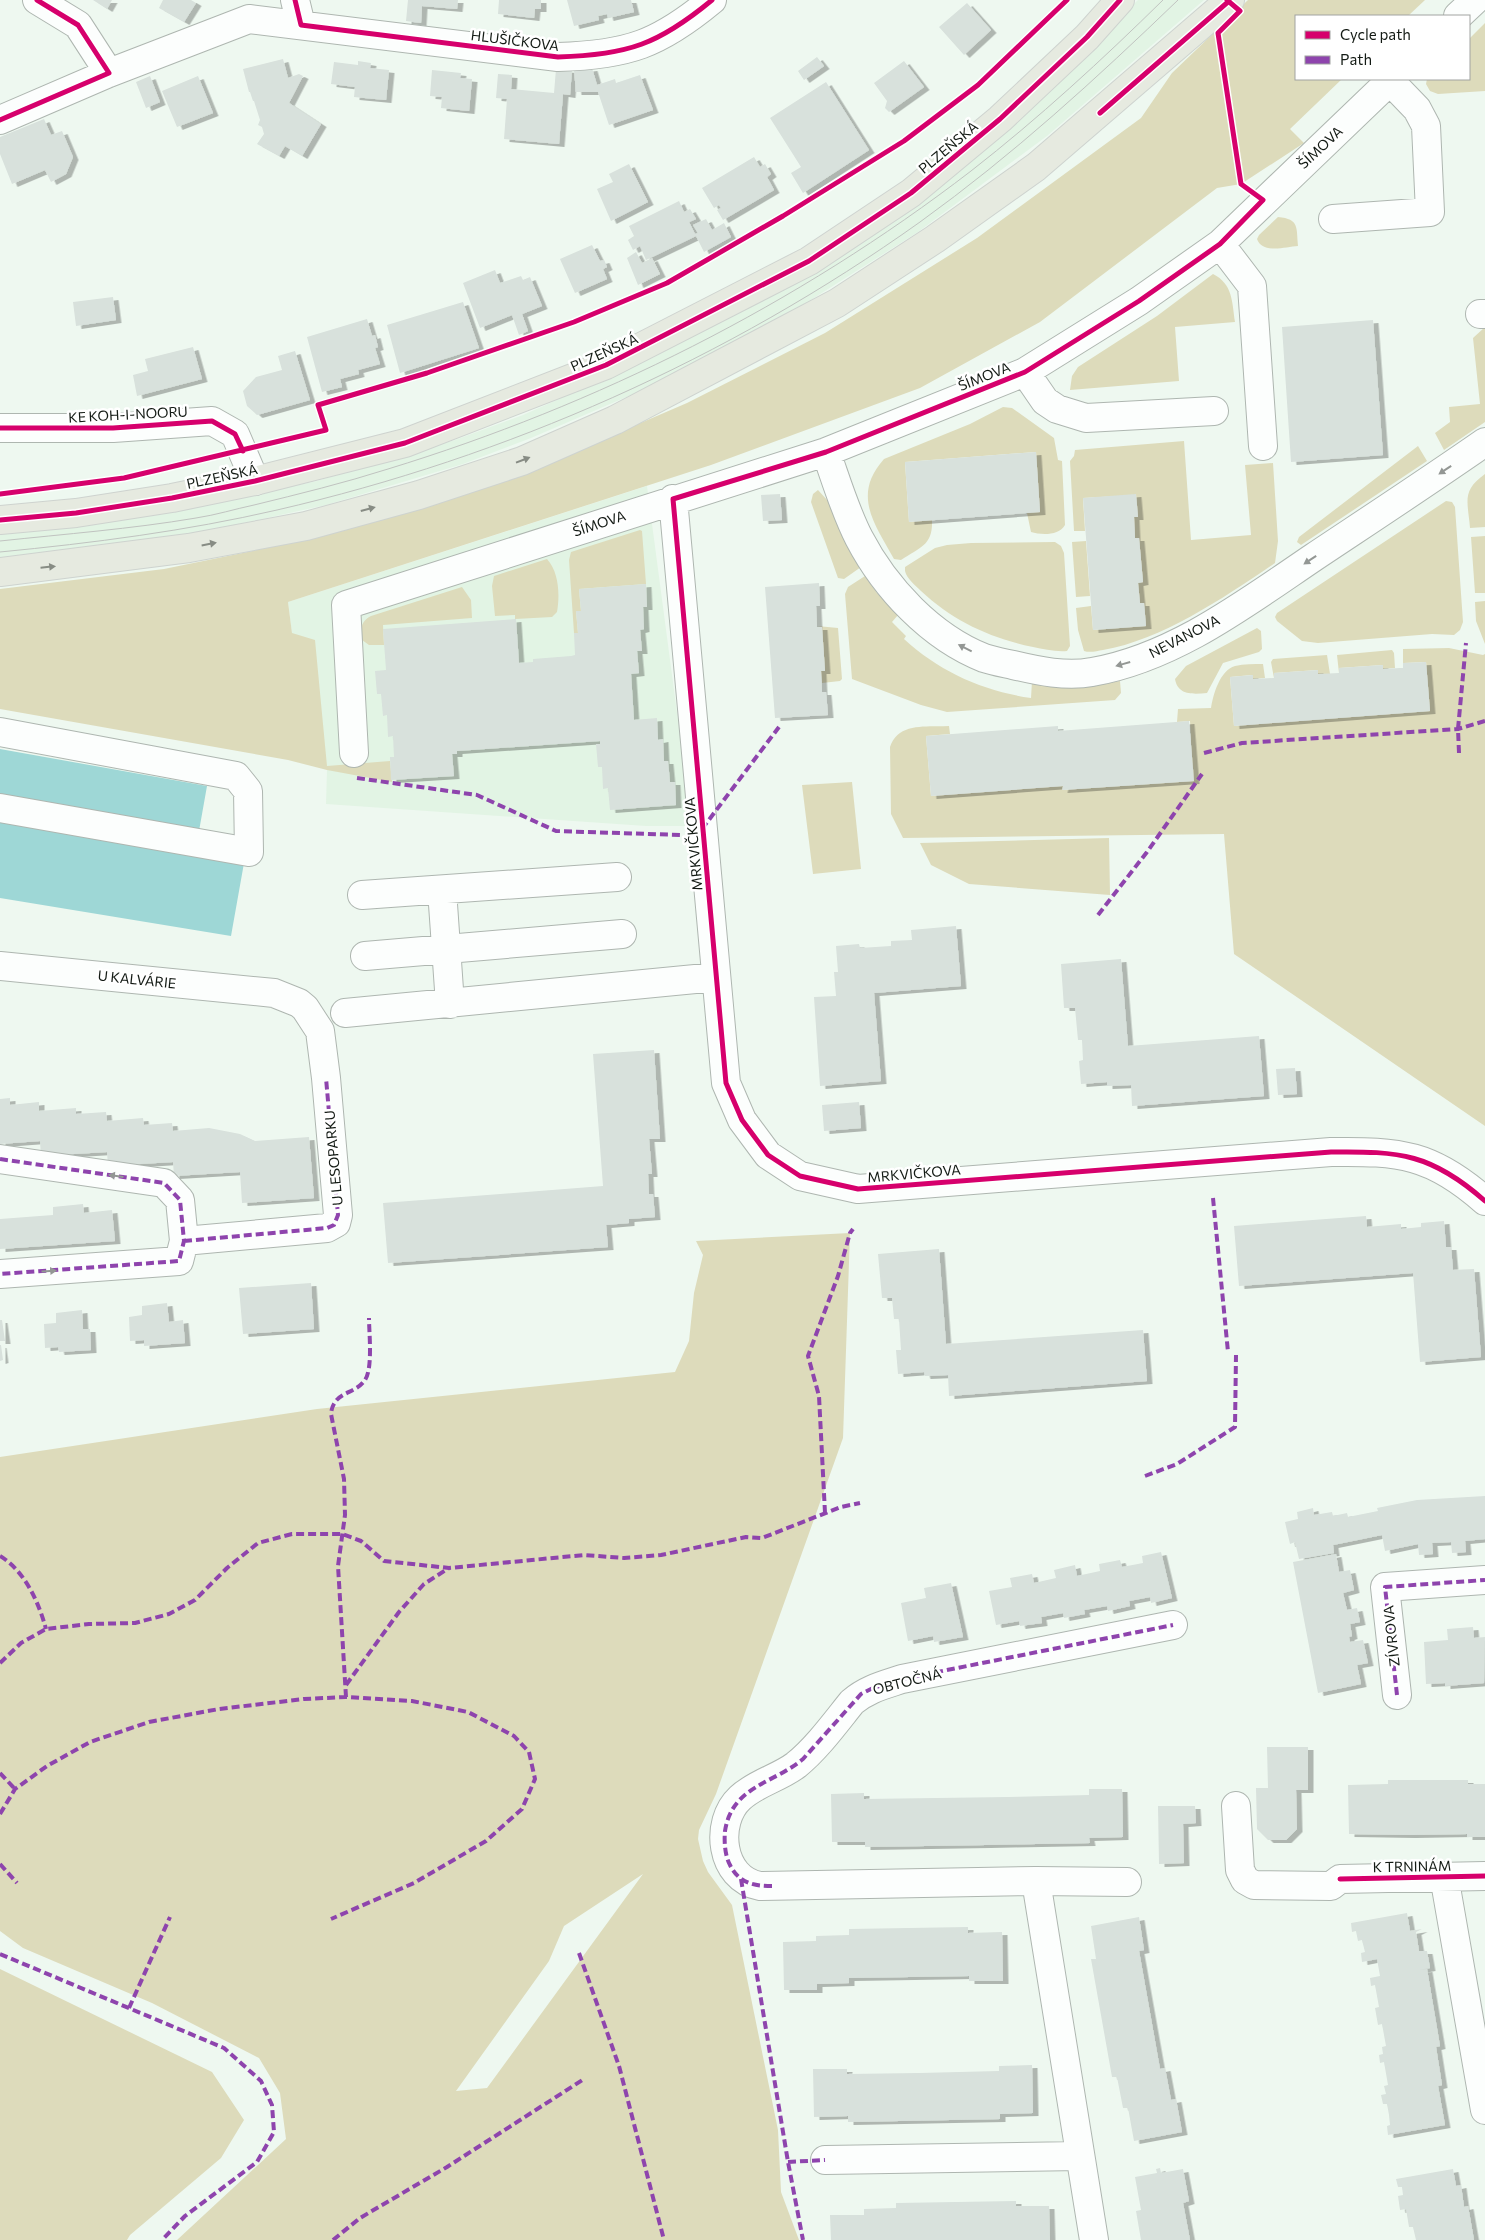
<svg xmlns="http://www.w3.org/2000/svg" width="1485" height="2240" viewBox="0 0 1485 2240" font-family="Commissioner,sans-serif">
<defs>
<filter id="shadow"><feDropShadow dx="5.5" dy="3" stdDeviation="0" flood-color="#0004"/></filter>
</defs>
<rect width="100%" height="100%" fill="#eef8f0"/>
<path fill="#e2f4e4" d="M1138,0h66l-157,136 -129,96 -123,78 -129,70 -135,58 -68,26 -137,41 -146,32 -180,22v-25l78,-8 98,-14 141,-31 138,-41 68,-25 131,-58 127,-68 279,-212z
M647,486l45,340h-46l-320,-22 1,-34 -35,-137 -4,-31z"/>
<path fill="#dddbbb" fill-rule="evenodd" d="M1248,0h177l-17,16h-112v63h46l-52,50 14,14 -63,41 -24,4 -177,134 -120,66 -209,77 -423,137 4,31 23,7 12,126 63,-5 2,21 -65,-12 -39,-10 -288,-51v-120l164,-20 156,-32 181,-54 186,-80 138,-70 152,-95 164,-120 31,-45z
M1485,23v68l-47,3 -8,-3 -4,-7 1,-5h42v-40z
M1278,217c22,2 18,11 20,29 -13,1 -36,8 -41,-7l2,-4z
M1213,274c20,10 19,28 22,48l-60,5 4,54 -109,9 2,-14 6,-9 79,-51z
M1485,327v95l-41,28 -9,-17 15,-11 -1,-15 31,-3 -7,-66z
M1003,407l9,1 42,30 4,22 4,1 3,64c-6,11 -24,10 -34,7l-4,-19 13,-1 -4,-60 -131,10 4,60 23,-2c1,25 -11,27 -31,40l-7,-1c-20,-36 -42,-64 -10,-100l86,-35z
M1184,441l7,99 60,-5 -6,-70 28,-2 5,78 -3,22c-50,34 -113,77 -172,87 -6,1 -13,3 -19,1l-6,-21 -2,-22 15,-2 2,24 53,-4 -2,-23h-4l-2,-20 5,-1 -4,-44h-4l-1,-21h4l-2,-22 -53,3 2,33h-11l-4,-70 4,-5 1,-6z
M1418,446l9,15 -126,84 -4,-3 2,-5z
M1485,474v53l-15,1c-2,-26 -9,-37 15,-54z
M818,490l10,11 33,66 -17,12 -6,-1 -27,-76 2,-8z
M1446,501l6,1 3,5 8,115 -3,8 -6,5 -22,-1 -114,9 -16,-2 -25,-20 -2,-4 2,-4z
M640,530l2,1 4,53 -67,5 2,22h-5l2,22h-4l-5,-73 2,-8z
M1485,536v57h-10l-4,-56z
M1086,541l4,55 -14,1 -4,-55z
M1055,542l6,4 3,7 6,93 -3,5c-12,1 -23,-2 -34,-4 -43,-9 -80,-26 -112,-56 -6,-6 -14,-12 -16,-20v-4l30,-19 12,-3 24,-2z
M547,559c12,13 13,36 10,53l-5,5 -37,2v-4l-20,1 -3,-30 2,-10z
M865,576l12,17 21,22 -6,7 14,14 -2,3c36,33 79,52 127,59l1,-17 66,4 22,-4 1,12 -6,7 -168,12 -26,-7 -69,-26 -7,-85 3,-7z
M462,587l9,13 1,18 -89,7 1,20h-15l-7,-5c-1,-12 -2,-18 9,-24z
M1485,601v43l-9,-23 -1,-19z
M817,626l21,2 4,51 -2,2 -18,2 -1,-12h4l-3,-44z
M1257,628l4,3 1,18 -3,3 -36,11 -16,30c-13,1 -29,3 -32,-14l11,-13z
M1449,648l34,7 2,-1v472l-251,-172 -10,-120 -321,4 -12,-24 -1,-67c8,-25 37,-20 59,-21l1,8 -24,2 5,60 132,-10v4l130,-9 -3,-60 -13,1 1,-13 33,-1c2,-13 9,-38 24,-42 9,-2 19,-2 28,-2l2,14 -12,1 -1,-4 -22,2 4,49 196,-15 -4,-49 -22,1 -1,5v-19z
M1392,650l2,3 1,15 -12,1v-4l-44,3v5l-2,-18z
M1327,655l3,19h-12v-4l-44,3v5l-3,-16 2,-3z
M852,782l9,87 -48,5 -11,-89z
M1109,838l1,57 -141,-11 -38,-19 -11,-22z
M850,1233l-7,205 -127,356 -17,36 -1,9 5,22 5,11 24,33 46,225 3,62 18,48h-622l109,-101 -6,-46 -21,-35 -107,-55 -129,-55 -23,-17v-474l317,-48 358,-37 14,-31 5,-48 9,-38 -7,-14zM643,1874l-156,214 -31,3 93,-130 15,-35z
M0,1969l212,103 32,48 -23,38 -91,77 -3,5h-127z"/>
<path fill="#9ed7d6" d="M0,749l207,37 -8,45 -199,-35z
M0,821l244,42 -13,73 -231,-38z"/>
<path fill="#d8e1dc" filter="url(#shadow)" d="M93,0h19l-5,9z
M163,0h28l5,3 -12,19 -25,-14z
M408,0h50l-1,9 -35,-3 -1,17 -15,-2z
M499,0h42v9h-6l-1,9 -36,-4z
M567,0h64l3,12 -26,6 -1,-4 -9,2 1,4 -25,6z
M967,3l24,27 -27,25 -25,-28z
M817,57l7,9 -20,14 -6,-9z
M283,59l5,19 11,-4 4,2 -14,27 32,21 -19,32 -17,-10 -6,10 -22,-12 7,-10 -2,-7 -4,-2 2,-5 -6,-19h-1l-3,-9h-1l-6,-23z
M358,61l13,2 -1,5 19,2 -3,30 -32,-3 1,-10 -24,-3 3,-22 24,3z
M904,61l20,26 -35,25 -4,-4 2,-7 -13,-18z
M592,68l5,17 18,-6 1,4 24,-8 13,35 -44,15 -11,-33h-22l-2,-22z
M556,69l16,1 -2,25 -7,-1 -4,50 -55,-5 3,-40 -11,-1 2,-24 14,1 -1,14 43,4z
M432,70l29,3 -1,5 12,1 -3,32 -28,-3 1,-11 -12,-1z
M150,76l10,26 -14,6 -10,-26z
M198,76l15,37 -36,14 -15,-36z
M826,82l43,68 -66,43 -12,-20 10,-6 -31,-49z
M44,119l7,16 11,-4 11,26 -7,17 -15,8 -6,-12 -33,14 -12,-30v-17z
M754,157l6,10 5,-3 6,10 -4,3 7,13 -51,30 -6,-10 4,-2 -2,-3 -5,3 -12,-20z
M629,164l19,38 -37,19 -14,-32 16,-7 -4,-8z
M679,201l5,11 6,-3 6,10 -7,3 6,12 3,-1 -5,-8 13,-6 6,11 12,-7 7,14 -27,15 -8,-16 -50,24 -6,-14 -7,4 -5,-10 6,-4 -5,-10z
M592,245l8,16 4,-1 3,7 -4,2 4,10 -32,14 -15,-34z
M636,252l6,11 10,-5 8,16 -22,11 -11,-27z
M495,270l5,13 21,-7 2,4 7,-3 12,29 -20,8 6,17 -9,4 -7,-20 -32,13 -17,-45z
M113,297l3,23 -40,6 -3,-24z
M463,302l16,46 -79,25 -13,-48z
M367,319l5,17 3,-1 3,12 -3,1 5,16 -22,6 1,4 -19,5 2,8 -20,5 -15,-55z
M1373,320l10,135 -92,7 -9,-135z
M193,347l9,32 -65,17 -4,-21 15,-4 -3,-12z
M295,351l15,49 -53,15 -10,-9 -4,-15 13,-14 26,-7 -4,-14z
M1036,452l4,60 -131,10 -4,-60z
M780,494l2,26 -19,1 -2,-26z
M1136,494l2,23h-4l1,21h4l4,44 -5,1 2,20h4l2,23 -53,4 -10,-132z
M819,583l1,23h-4l1,21h5l3,44h-4l1,21h4l2,23 -53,3 -10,-131z
M646,584l1,23h-4l1,22 -4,1 2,21h-5l2,22 -8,1 3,46 23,-2 1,22 5,-1 1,22h4l2,21h5l1,23 -66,5 -2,-22 -5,1 -1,-22h-4l-2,-23h4v-3l-143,10v3h-5l2,22 -63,4 -1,-23h4l-1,-21 -5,1 -1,-22 -4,1 -2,-22h-4l-2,-23 11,-1 -3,-41 133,-10 3,44 14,-1v-3l38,-3 4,-1 -1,-22h4l-2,-22h5l-2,-22z
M1426,662l4,49 -196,15 -4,-49 23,-2v4l21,-1v-5l44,-3v4l21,-1v-5l44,-3v4l17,-1h3v-5z
M1189,721l5,60 -132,9 1,-4 -132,10 -5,-60 132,-10v5z
M956,926l5,60 -87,7 7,88 -61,5 -6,-89 22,-1 -2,-24h4l-2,-26 23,-2 1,4 31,-2v-5l21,-1 -1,-10z
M1121,959l7,87 131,-10 5,60 -132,10 -1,-21 -24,1v-4l-26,2 -2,-23 4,-1 -1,-20h-4l-3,-32h-11l-3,-44z
M654,1050l6,89h-11l3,35h-4l1,20h4l2,23 -26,2v4l-23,2 2,22 -220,16 -5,-60 220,-17 -10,-132z
M1295,1068l2,26 -19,1 -2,-26z
M10,1098v7l29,-3v9l37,-3v6l30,-2 1,9 36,-3 1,7 28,-2 1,8 36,-3 31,6 15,7 54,-4 5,61 -72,5 -2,-31 -66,4 -1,-14 -65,4 -1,-14 -66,4 -1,-15 -40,3v-45z
M859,1102l2,26 -37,3 -2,-26z
M83,1204l1,9 28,-3 3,31 -115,8v-30l53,-4v-8z
M1366,1216l1,11 34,-3v5l20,-2v-4l23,-2 2,26h5l2,23 21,-1 7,88 -61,5 -7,-89 -174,13 -5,-60z
M939,1249l7,95 197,-14 4,51 -198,15 -1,-21 -23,1 -1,-4 -26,2 -2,-24h5l-2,-31h-5l-2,-21h-10l-4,-44z
M311,1283l3,46 -71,5 -4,-46z
M167,1303l2,19 14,-2 2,23 -41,3v-6l-14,1 -1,-24 13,-2v-9z
M82,1310l1,19h7l1,21 -32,2 -1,-5 -13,1 -1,-24 12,-1v-10z
M0,1320h2l3,21h-5z
M0,1345h1l2,15 -3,1z
M1485,1496v43l-20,2 1,11 -14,1 -1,-11 -19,1 1,11 -14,1 -1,-11 -33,7 -3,-16 -49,10 1,8 -35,6 -4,-17 -5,2 -5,-22 13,-3 -1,-7 16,-4 1,7 18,-3 1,4 14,-3 1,4 30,-6 -1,-3 40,-8z
M1161,1552l11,46 -21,5 -1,-6 -21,4 1,5 -22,5 -1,-5 -23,4 1,4 -21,4 -1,-5 -22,4 1,6 -22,3 -1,-5 -23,4 -7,-34 23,-4 -2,-9 22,-4 2,9 22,-5 -2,-8 21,-5 2,11 23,-5 -1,-7 21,-4 2,7 21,-4 -1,-7z
M1336,1554l3,18 11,-2 4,20 -11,3 4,17 10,-2 3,14 -10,2 2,12 -3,1 1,5 13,-2 5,23 -11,2 4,19 -43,9 -25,-131z
M951,1583l12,54 -29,5 -1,-6 -25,5 -7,-38 25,-5 -2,-10z
M1473,1627l1,11 11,-1 -1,46 -39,3v-3l-19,1 -2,-42 24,-2 -1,-11z
M1267,1747h41v43h-12l1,39 -11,11h-18l-11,-11 -1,-41h12z
M1388,1780h80v4h17v53h-18v-3l-57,1 -61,-1 -1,-49 40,-1z
M1089,1789h33l1,48 -34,1 1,5 -105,2 -120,2v-5h-33l-1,-48 33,-1v6l144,-2 81,-2z
M1158,1806h37l1,17 -13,1 1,39 -25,1z
M1407,1913l3,18 12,-2 -6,3 3,19h8l3,17 -11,2 8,-1 13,77 -4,1 6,38 -4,1 7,39 -57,10 -1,-9 3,-1 -1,-10 -2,-11h-4l-2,-9 5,-1 -2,-8 4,-1 -4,-23 -4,1 -1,-8 4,-1 -1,-7 4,-1 -4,-22 -4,1 -3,-17 4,-1 -4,-22 -4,1 -1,-8 10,-2 -3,-17 -15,3 -1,-9 4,-1 -3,-12 -4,1 -2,-10 -4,1 -1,-9z
M1139,1917l5,33 -5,1 21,118 5,-1 6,32 5,-1 6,33 -48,9 -6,-33h-5l-6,-31h-5l-21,-118h5l-5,-33z
M968,1927v6l34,-1 1,49h-34v-5l-120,2v5l-32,1v6h-33l-1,-48 33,-1v-5l33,-1v-6z
M1032,2065l1,48 -33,1v5l-152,3v-6l-34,1 -1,-48h34v5l72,-1 80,-2v-5z
M1160,2168l1,5 22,-4 6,32 -6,2 7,37h-49l-5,-29 5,-1 -6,-33 22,-4 -1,-4z
M1453,2169l3,17 5,-1 3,22 4,-1 6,34h-58l-3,-13h-4l-3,-18 -6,1 -2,-14 5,-1 -1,-8h-4l-2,-8z
M1016,2201v5h33l1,34h-219l-1,-25h34v-6l32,-1v-5z"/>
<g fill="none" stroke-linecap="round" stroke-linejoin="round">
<g stroke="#aeb6b0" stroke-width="30">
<path id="minor" d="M37,0l41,25 31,48
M295,0l6,25
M1458,16l17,-16
M0,120l109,-47 140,-54 309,38c70,-2 101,-13 154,-57
M1333,219l97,-7 -4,-86 -9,-17 -27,-28
M1220,244l32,42 11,160
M1480,314h5
M1025,372l20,29 12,8 29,9 128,-7
M0,428h113l99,-7 23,13 20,47
M826,452c10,28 19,59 33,86 26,50 72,99 125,120 9,3 20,5 29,7 25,6 54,12 79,7 82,-14 154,-69 222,-115 57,-38 115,-76 171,-115
M673,499l53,584 16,37 26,35 32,21 58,13 473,-37c69,-1 101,2 154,49
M0,732l236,44 12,15 1,61 -249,-44
M354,753l-8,-148 480,-153 199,-80 114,-71 81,-57 172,-165
M442,890l8,114
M362,895l255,-18
M365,956l257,-22
M0,966l274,27 25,10 6,5 15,23 6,47 12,137 -2,8 -9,5 -143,13
M345,1013l371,-36
M0,1159l164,24 16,17 4,41 -5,20 -179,13
M1397,1695l-12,-108 100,-7
M1236,1806l4,64 5,10 9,5 77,1 9,-7 145,-3
M1444,1876l41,234
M1036,1881l58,359
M1127,1882l-91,-1 -276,5c-40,-7 -46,-64 -20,-88 16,-15 39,-20 56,-33 21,-17 39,-42 56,-63 15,-13 32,-17 50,-23l271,-54
M825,2160l255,-4"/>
</g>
<g stroke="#ced3cf" stroke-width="30">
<path id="major" d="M0,520l76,-7 96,-15 83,-17 150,-38 201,-78 203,-104 102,-68 89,-74 87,-82 33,-37
M0,572l189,-24 117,-22 113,-31 103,-34 93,-41 222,-117 98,-64 101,-72 194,-167"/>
</g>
<use href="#minor" stroke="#fcfefd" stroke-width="28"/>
<use href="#major" stroke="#e6eae0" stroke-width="28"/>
<path stroke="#c0c3c0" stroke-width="1" d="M0,541c65,-7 131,-12 196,-23 20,-3 39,-9 58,-13 45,-11 90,-22 134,-36 209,-64 409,-164 583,-298 68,-53 131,-111 192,-171
M0,552c93,-9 186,-21 277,-42 230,-53 451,-151 643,-288 93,-67 176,-143 258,-222"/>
<path stroke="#8e44ad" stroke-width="4" stroke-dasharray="8 4" stroke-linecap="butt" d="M1204,753l38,-10 216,-14 27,-8
M1459,753l-1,-24 8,-86
M357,778l120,17 79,36 127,4
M702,829l77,-102
M1098,915l49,-63 55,-78
M0,1159l164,24 16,17 4,41 -5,20 -179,13
M1213,1198l15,154
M184,1241l143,-13 7,-3 4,-10 -12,-137
M1145,1476l32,-12 58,-37 1,-72
M825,1513l-6,-117 -11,-40 30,-80 12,-43 3,-4
M0,1556c25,15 39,47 46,73
M0,1663l21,-20 25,-14 43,-5 46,-1 34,-9 26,-14 32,-32 31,-25 34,-9h50l19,7 23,20 65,7 135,-13 40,3 37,-3 85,-18 16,1 79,-31 19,-4
M346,1685l53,-73 25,-28 25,-16
M1397,1695l-12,-108 100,-7
M346,1697l-8,-131 7,-51 -1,-36 -13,-65c2,-23 24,-19 34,-34 8,-12 4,-47 4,-62
M0,1773l15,16
M0,1814l15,-25 32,-23 43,-24 59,-20 70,-13 85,-10 42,-2 66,4 56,11 46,24 15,16 6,27 -13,30 -36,32 -72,42 -83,36
M0,1864l17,19
M741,1879l47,283 15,78
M772,1886c-19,0 -33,-3 -42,-21 -5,-9 -6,-23 -5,-34 7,-45 48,-47 78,-72l58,-65 12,-6 29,-9 271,-54
M579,1953l40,113 45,174
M0,1954l224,94 37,33 11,24 2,27 -17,30 -72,54 -23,24
M129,2008l41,-91
M788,2162l37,-2
M333,2240l27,-22 87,-51 137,-88"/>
<g stroke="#fff" stroke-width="8">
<path id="cycleway" d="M295,0l6,25 257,32c70,-2 101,-13 154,-57
M1227,0l13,11 -22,22 23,151 22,16 -43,44 -81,57 -114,71 -199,80 -153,47 53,584 16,37 26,35 32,21 58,13 473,-37c69,-1 101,2 154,49
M1100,113l129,-112
M0,120l109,-47 -31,-48 -41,-25
M0,428h113l99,-7 23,13 8,17
M0,494l124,-16 202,-48 -8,-25 109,-32 147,-51 93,-39 116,-67 121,-75 74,-56 89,-85
M0,520l76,-7 96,-15 83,-17 150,-38 201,-78 203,-104 102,-68 89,-74 87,-82 33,-37
M1340,1879l145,-3"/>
</g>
<use href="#cycleway" stroke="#d6006c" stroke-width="5"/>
</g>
<defs><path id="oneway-solid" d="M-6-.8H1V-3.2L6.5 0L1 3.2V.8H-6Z" transform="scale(1.25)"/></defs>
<g fill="#878c84">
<use href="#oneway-solid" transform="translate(523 460) rotate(-21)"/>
<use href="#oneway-solid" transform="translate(368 509) rotate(-15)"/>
<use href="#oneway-solid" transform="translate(209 544) rotate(-11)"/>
<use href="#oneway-solid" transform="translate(48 567) rotate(-6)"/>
</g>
<g fill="#939794">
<use href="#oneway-solid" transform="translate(1445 470) rotate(146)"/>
<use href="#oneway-solid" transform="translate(1310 560) rotate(146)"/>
<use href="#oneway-solid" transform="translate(965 648) rotate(-153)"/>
<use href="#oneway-solid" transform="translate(1123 664) rotate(164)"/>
<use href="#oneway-solid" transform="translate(116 1176) rotate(-172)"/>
<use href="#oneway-solid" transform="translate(49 1271) rotate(-4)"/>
</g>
<g text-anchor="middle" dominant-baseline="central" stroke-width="5" stroke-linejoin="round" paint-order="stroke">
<g font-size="14" fill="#131a14" stroke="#fff">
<text transform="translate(515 40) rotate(7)">HLUŠIČKOVA</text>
<text transform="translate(948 147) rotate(-40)">PLZEŇSKÁ</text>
<text transform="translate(1320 147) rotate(-43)">ŠÍMOVA</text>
<text transform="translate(604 352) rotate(-24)">PLZEŇSKÁ</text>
<text transform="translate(984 376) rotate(-22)">ŠÍMOVA</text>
<text transform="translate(128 414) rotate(-3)">KE KOH-I-NOORU</text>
<text transform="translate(222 476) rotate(-12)">PLZEŇSKÁ</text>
<text transform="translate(599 523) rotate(-18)">ŠÍMOVA</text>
<text transform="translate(1184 636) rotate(-27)">NEVANOVA</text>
<text transform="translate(693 844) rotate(-95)">MRKVIČKOVA</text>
<text transform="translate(137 979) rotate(6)">U KALVÁRIE</text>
<text transform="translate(333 1158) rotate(-95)">U LESOPARKU</text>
<text transform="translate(914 1173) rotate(-5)">MRKVIČKOVA</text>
<text transform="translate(1391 1636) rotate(-96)">ZÍVROVA</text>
<text transform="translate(907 1681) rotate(-14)">OBTOČNÁ</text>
<text transform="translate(1412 1866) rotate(-1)">K TRNINÁM</text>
</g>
</g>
<rect x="1295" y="15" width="175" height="65" fill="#ffffff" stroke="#a1a3a1"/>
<rect x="1305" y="31" width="25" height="8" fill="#d6006c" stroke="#a1a3a1"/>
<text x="1340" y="40" font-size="15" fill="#131a14">Cycle path</text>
<rect x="1305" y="56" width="25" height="8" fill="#8e44ad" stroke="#a1a3a1"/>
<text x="1340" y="65" font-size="15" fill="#131a14">Path</text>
</svg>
